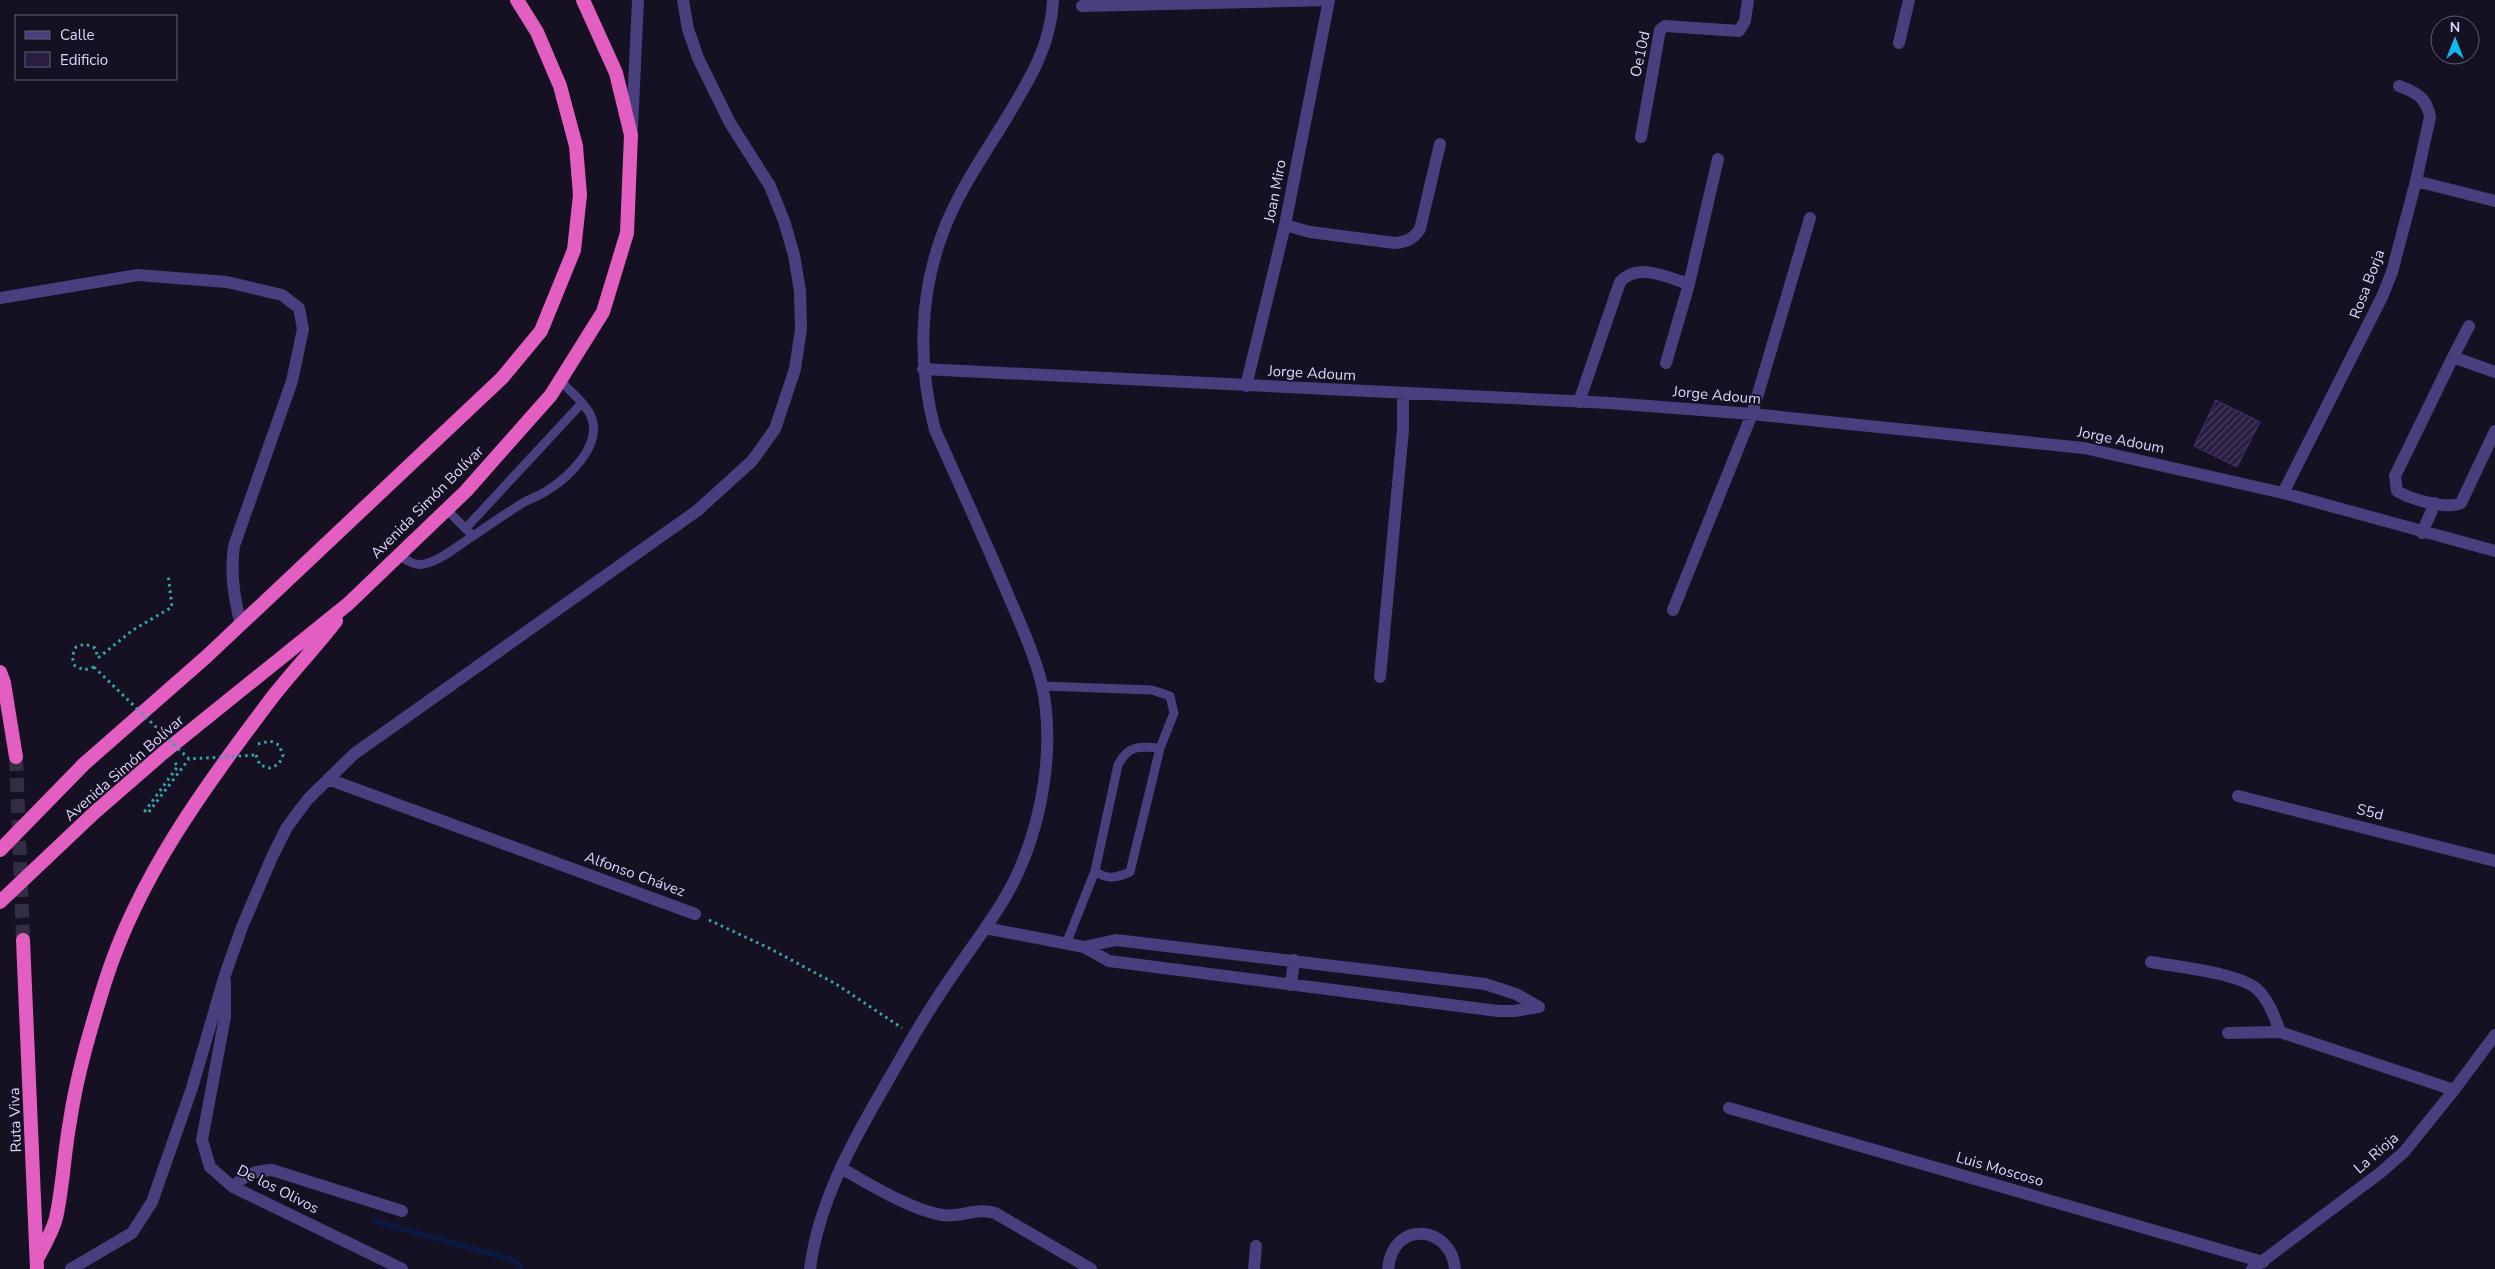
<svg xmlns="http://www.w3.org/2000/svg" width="2495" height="1269" viewBox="0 0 2495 1269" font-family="'Nunito Sans',sans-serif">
<defs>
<pattern id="building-hatch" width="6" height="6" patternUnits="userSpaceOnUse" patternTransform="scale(1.25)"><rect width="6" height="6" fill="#291d42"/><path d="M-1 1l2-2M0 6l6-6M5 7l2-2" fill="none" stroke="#483d5e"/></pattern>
</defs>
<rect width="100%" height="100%" fill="#151022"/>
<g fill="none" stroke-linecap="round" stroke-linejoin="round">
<path stroke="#0d183e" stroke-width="6" d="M375,1221l139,39 8,9"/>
</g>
<path fill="url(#building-hatch)" stroke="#44316c" d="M2216,400l44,22 -23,45 -43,-21z"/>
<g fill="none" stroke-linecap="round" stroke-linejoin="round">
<path stroke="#332d43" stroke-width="14" stroke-dasharray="14 7" stroke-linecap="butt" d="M16,757l7,183"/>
<path stroke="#37a4ac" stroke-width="3" stroke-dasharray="2.5 4" stroke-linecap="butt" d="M94,667l-10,3 -9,-4 -3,-9 4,-10 9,-3 10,4 3,10 35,-28 39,-23 -4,-33
M256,755l4,10 10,3 9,-4 4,-9 -4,-10 -9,-4 -12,3
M175,763l3,3 -33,45 3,2 41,-54
M709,920l60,28 67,36 66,44"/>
<path stroke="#493e7e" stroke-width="9" d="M447,510l26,26c16,-11 32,-22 48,-32 9,-6 19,-8 27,-14 21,-13 53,-44 44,-71 -4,-14 -22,-27 -31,-38
M466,528l115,-124
M398,555c5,3 12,8 18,9 16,4 44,-20 57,-28
M1042,686l110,4 18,6 4,17 -14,35 -30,124c-14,6 -23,8 -35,-1l23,-106c10,-20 22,-19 42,-17
M1066,944l29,-73"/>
<path stroke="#493e7e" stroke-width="12" d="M1082,6l247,-6 -44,225 -39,161
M1899,43l10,-43
M1641,137l19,-107 5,-4 74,5 6,-10 3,-21
M2416,181l79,20
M1285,225l25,7 85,11c12,-1 18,-4 25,-14l20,-85
M0,298l138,-23 89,7 55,13 17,13 4,21 -11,52 -58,165c-4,27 0,52 7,79
M2453,357l16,-31
M1666,363l23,-79
M923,369l687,34 142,11 332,34 199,45 212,58
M2495,372l-42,-15 -58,119 2,15c13,8 50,19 64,12l34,-72
M1579,402l41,-120c18,-20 46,-5 69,2l29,-125
M2283,493l99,-196 10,-25 24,-91 14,-64c-3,-19 -14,-25 -31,-31
M2422,533l13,-30
M1673,610l79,-196 58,-196
M1380,677l23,-247v-36
M328,779l367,135
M2238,796l257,65
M985,928l99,19 25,14 389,50h16l25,-4
M1084,947l32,-7 369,44 31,10 23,13
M2151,962c26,5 91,11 108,29 11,12 16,27 21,41
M225,982v35l-23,123 8,27 23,20 169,82
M1291,985l3,-25
M2228,1033l52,-1 174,58
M1729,1108l534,154
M841,1168c28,16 70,42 101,47 18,3 35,-8 53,-2l96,56
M233,1187c13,-13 21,-16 39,-17l130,41
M71,1269l61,-36 20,-31 40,-114 33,-113 17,-48 30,-70 15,-30 21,-28 46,-45 344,-244 54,-49 23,-32 20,-60 6,-40 -1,-38 -6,-36 -10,-34 -14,-35 -40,-63 -32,-65 -10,-29 -5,-29
M810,1269c9,-72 48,-137 84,-199 18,-32 37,-64 58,-94 22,-33 48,-65 65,-101 26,-57 38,-129 25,-190 -8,-33 -23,-64 -36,-95 -23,-54 -47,-107 -71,-160 -17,-64 -16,-133 7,-195 14,-40 40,-77 62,-113 24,-40 47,-75 49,-122
M1254,1269l2,-23
M1388,1269c5,-51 64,-43 67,0
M2252,1269l128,-96 24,-21 50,-62 41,-55"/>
<path stroke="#493e7e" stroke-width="12" d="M632,128l6,-128"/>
<path stroke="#e25ec1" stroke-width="14" d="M0,672l4,11 12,74
M0,850l84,-86 122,-107 296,-279 39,-47 33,-81 6,-55 -4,-49 -16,-60 -23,-54 -20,-32
M0,902l94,-89 69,-60 185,-149 118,-113 85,-96 52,-83 24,-79 4,-98 -15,-62 -33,-73
M23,940l14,329
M37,1259c7,-13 15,-26 19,-41 7,-31 8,-65 14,-97 7,-47 21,-94 35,-139 34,-107 100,-195 166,-283 21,-27 45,-52 65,-78"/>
<path stroke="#37a4ac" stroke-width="3" stroke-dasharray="2.5 4" stroke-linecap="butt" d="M94,667l95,92 67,-4"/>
</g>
<g text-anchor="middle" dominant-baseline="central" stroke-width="4" stroke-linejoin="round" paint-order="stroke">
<g font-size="15" fill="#ded4fc" stroke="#151022">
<text transform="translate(1640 54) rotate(-78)">Oe10d</text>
<text transform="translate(1275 191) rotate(-79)">Joan Miro</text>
<text transform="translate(2367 284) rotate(-69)">Rosa Borja</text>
<text transform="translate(1312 373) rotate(3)">Jorge Adoum</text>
<text transform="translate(1717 395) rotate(5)">Jorge Adoum</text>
<text transform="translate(2121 440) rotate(11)">Jorge Adoum</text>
<text transform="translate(427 502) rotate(-45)">Avenida Simón Bolívar</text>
<text transform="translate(124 768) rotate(-41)">Avenida Simón Bolívar</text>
<text transform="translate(2370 812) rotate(14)">S5d</text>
<text transform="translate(635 874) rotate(20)">Alfonso Chávez</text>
<text transform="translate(15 1120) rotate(-92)">Ruta Viva</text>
<text transform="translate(2376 1153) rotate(-41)">La Rioja</text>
<text transform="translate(2000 1169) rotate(16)">Luis Moscoso</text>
<text transform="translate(278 1189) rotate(27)">De los Olivos</text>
</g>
</g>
<rect x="15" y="15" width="162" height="65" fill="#151022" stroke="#655e79"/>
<rect x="25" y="31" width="25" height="8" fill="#493e7e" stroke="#655e79"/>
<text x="60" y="40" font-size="15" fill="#ded4fc">Calle</text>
<rect x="25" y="52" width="25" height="15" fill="#291d42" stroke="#655e79"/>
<text x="60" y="65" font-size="15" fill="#ded4fc">Edificio</text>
<g transform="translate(2455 40)"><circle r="24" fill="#151022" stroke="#655e79"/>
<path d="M0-4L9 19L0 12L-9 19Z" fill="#11b8eb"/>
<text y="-8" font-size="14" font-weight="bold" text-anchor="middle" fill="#ded4fc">N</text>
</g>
</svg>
